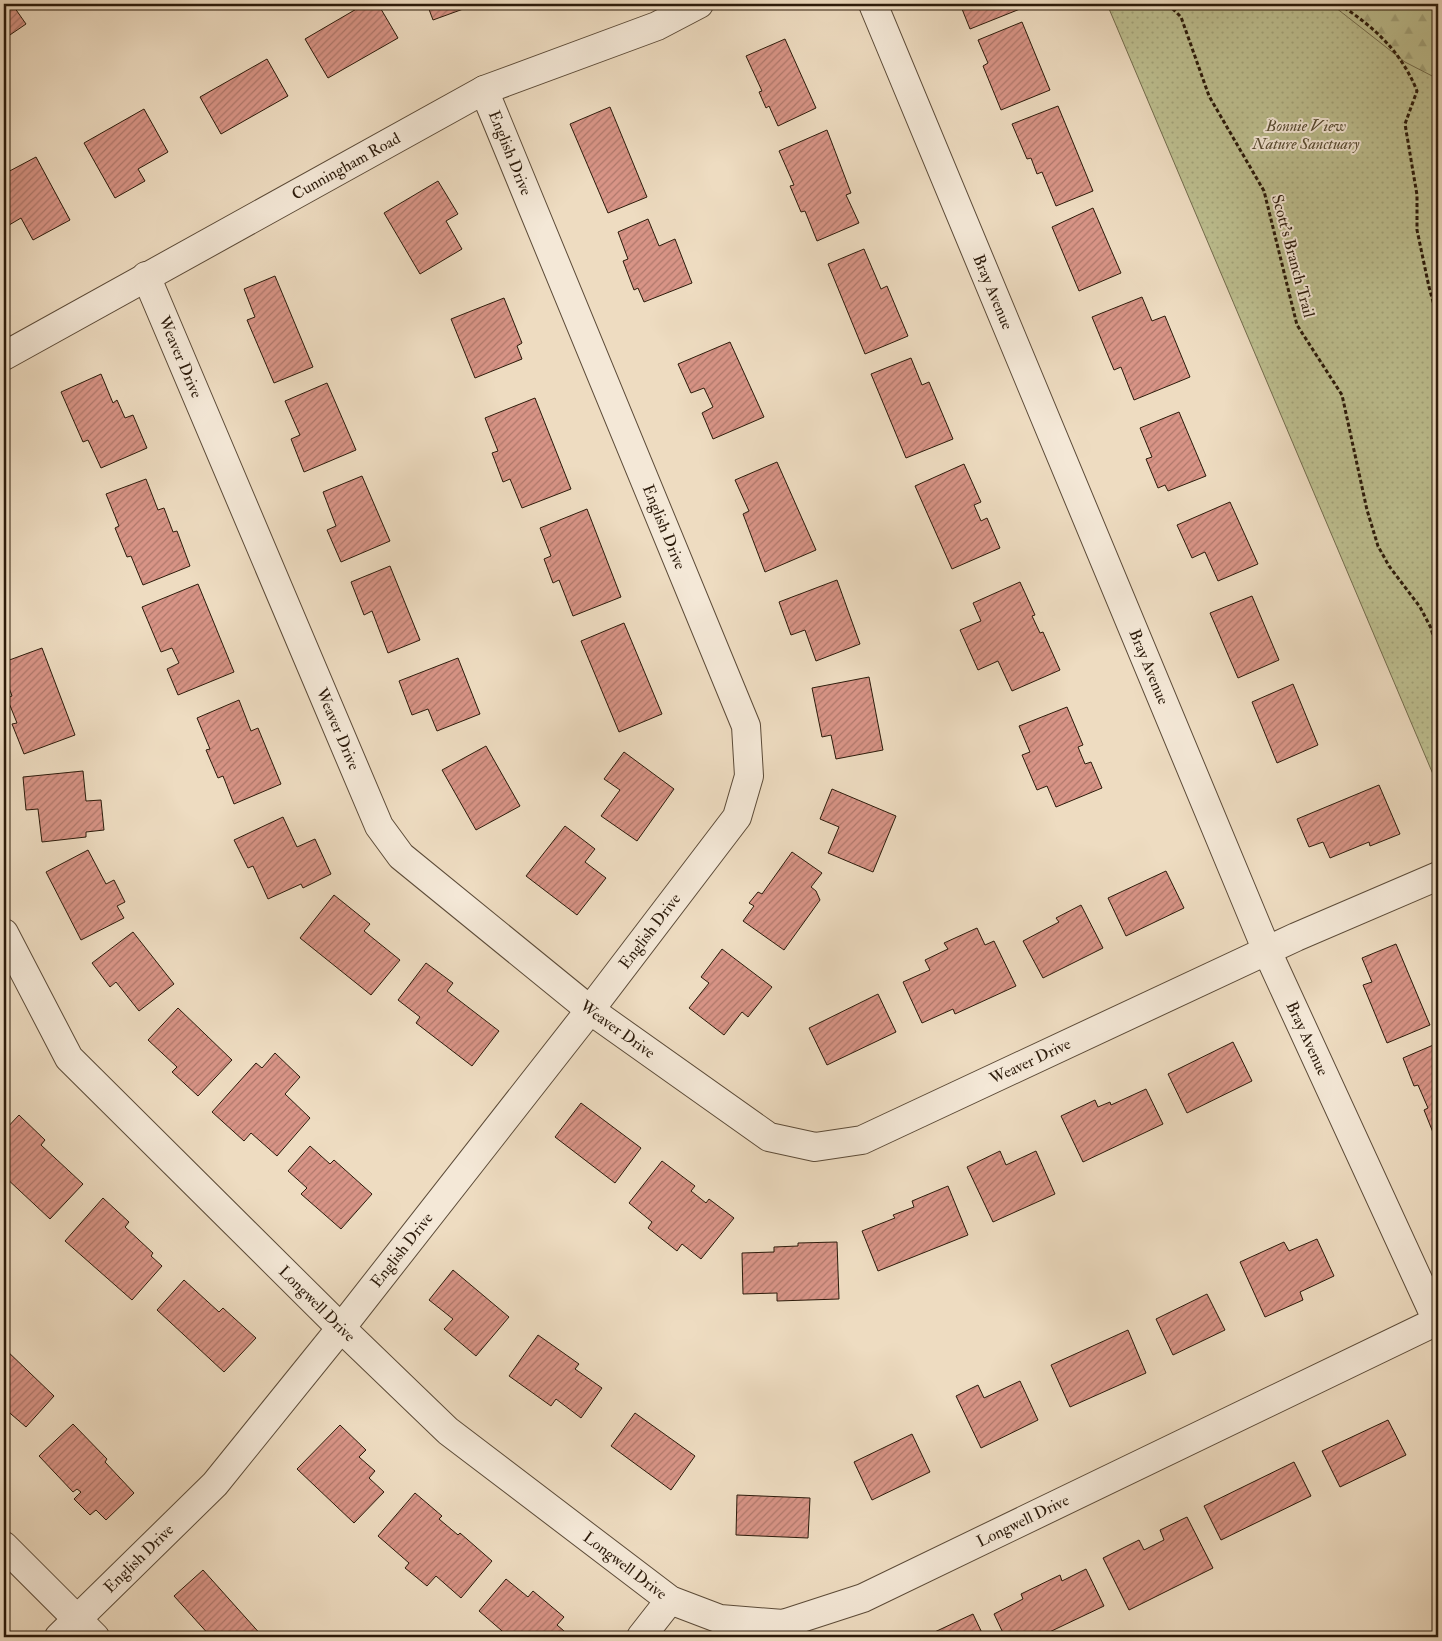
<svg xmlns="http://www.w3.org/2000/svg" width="1442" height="1641" viewBox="0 0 1442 1641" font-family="'IM FELL Double Pica',serif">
<defs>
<pattern id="green-dots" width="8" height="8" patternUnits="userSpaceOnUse" patternTransform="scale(1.25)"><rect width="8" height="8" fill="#bdbf90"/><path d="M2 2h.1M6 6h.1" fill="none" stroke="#a3a47b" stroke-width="1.8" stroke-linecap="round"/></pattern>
<pattern id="forest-firs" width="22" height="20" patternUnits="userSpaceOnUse" patternTransform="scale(1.25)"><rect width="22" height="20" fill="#bdbf90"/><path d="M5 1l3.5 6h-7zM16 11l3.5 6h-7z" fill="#a3a47b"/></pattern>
<pattern id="building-hatch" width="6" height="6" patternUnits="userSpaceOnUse" patternTransform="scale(1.25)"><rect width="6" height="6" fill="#d89486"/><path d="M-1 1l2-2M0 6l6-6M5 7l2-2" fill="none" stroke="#af786c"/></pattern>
</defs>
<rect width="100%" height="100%" fill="#eedcc1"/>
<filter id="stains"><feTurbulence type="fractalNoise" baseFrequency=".004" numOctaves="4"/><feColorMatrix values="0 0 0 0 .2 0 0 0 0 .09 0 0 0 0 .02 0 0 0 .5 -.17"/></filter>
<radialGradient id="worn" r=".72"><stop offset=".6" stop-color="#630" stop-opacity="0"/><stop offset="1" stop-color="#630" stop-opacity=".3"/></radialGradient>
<path fill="url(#green-dots)" stroke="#746d4e" d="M1107,4h331v782z"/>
<path fill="url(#forest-firs)" stroke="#746d4e" d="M1331,4h107v75l-33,-17z"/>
<path fill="url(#building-hatch)" stroke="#2c1b0b" d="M4,4h8l14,20 -22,15z
M365,4h13l20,34 -70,40 -23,-39z
M427,4h38l1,4 -33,12z
M960,4h69l1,1 -60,24z
M1022,22l28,68 -49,20 -18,-44 5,-3 -10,-23z
M785,39l31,69 -38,18 -9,-20 -3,2 -7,-16 3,-1 -16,-35z
M267,59l21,37 -67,38 -21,-37z
M1058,106l35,85 -37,15 -14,-34 -5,2 -6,-16 -4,1 -15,-35z
M610,107l37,90 -39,16 -38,-89z
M144,109l24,43 -30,17 7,12 -30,17 -31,-55z
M827,130l24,63 -5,2 13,28 -42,18 -12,-30 -4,1 -11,-26 4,-1 -15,-34z
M36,157l34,63 -37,20 -12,-22 -17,10v-54z
M438,181l20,33 -12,7 16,28 -42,25 -36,-61z
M1093,208l28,65 -42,18 -27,-64z
M648,219l11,27 16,-7 17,44 -48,19 -6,-14 -4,2 -11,-29 5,-2 -10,-27z
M864,249l17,40 6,-3 21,50 -43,18 -37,-90z
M275,276l38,91 -39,16 -27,-63 8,-3 -11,-28z
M1142,297l10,24 13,-5 25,61 -56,23 -13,-33 -7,3 -22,-53z
M504,298l18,45 -5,3 5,13 -47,19 -24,-59z
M730,342l34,75 -51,22 -11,-26 11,-6 -9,-19 -13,5 -13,-29z
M911,358l11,27 7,-3 24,57 -47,19 -35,-84z
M101,374l12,29 4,-3 8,18 8,-3 14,33 -46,20 -13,-28 -5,2 -22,-50z
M327,383l29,67 -52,22 -13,-33 9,-4 -15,-34z
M535,398l36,91 -49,19 -12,-29 -7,3 -11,-29 6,-2 -13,-33z
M1179,412l27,64 -38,15 -3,-6 -7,3 -12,-29 6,-2 -12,-29z
M777,462l39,88 -51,22 -22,-58 6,-3 -14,-31z
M964,464l17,38 -7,3 7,16 6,-3 13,30 -48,21 -37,-83z
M362,476l28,65 -49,21 -14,-32 9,-4 -13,-34z
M146,479l12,31 6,-2 9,24 4,-1 13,35 -47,19 -12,-29 -4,1 -12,-29 4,-2 -13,-32z
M1230,502l28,62 -40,17 -13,-29 -13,6 -15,-33z
M587,509l34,88 -48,19 -14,-36 -6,3 -9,-24 7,-3 -11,-28z
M390,566l30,74 -32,13 -16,-42 -8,4 -13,-33z
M837,580l23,64 -44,17 -11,-31 -14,5 -12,-33z
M1020,582l15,33 -3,1 8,17 3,-1 17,38 -48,21 -14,-30 -20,9 -18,-40 21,-9 -8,-18z
M198,584l36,88 -56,23 -11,-26 12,-6 -7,-15 -11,4 -19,-45z
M1252,596l27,64 -41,18 -28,-65z
M624,623l38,91 -43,18 -38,-91z
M42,648l33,87 -51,19 -12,-30 5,-1 -10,-25 5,-2 -8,-22v-12z
M458,658l22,56 -43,17 -9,-22 -16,6 -13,-34z
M869,677l14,73 -47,9 -5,-24 -9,2 -10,-49z
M1293,684l25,61 -41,18 -25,-61z
M239,700l12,31 7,-3 23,56 -47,20 -11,-28 -5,2 -12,-28 4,-1 -13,-31z
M1067,707l16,38 -5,2 7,17 6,-2 11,26 -46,19 -9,-21 -10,4 -15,-35 8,-3 -11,-26z
M486,746l34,60 -44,24 -34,-60z
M624,752l50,37 -37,52 -36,-25 19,-26 -16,-11z
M83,771l3,30 15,-1 3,30 -18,2v5l-44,5 -4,-33 -12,1 -3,-33z
M1379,785l21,49 -30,12 -1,-4 -39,16 -7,-16 -14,5 -12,-28z
M832,789l64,27 -23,56 -45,-19 11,-26 -19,-8z
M283,817l14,30 18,-8 16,35 -28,14 -2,-4 -33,15 -15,-33 -5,2 -14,-28z
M565,826l30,23 -10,13 21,16 -29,37 -51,-39z
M88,850l18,34 8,-4 11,22 -8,4 7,12 -43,22 -35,-68z
M792,852l30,21 -11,14 5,4 4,9 -36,50 -41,-29 11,-15 -5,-3 9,-11 4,2z
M1166,871l18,37 -58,28 -18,-38z
M334,895l36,29 -6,7 36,29 -29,35 -71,-57z
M1081,905l22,43 -60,30 -20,-37 36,-19 -3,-4z
M977,928l8,17 9,-4 22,45 -61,28 -2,-5 -31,14 -19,-41 27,-12 -5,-10 23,-11 -4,-6z
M133,932l41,52 -35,27 -23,-29 -6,5 -18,-24z
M1396,944l34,81 -43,18 -24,-58 9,-3 -10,-24z
M722,949l50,38 -24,30 -6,-5 -18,23 -35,-27 20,-25 -8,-6z
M426,963l27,20 -6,8 52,40 -27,35 -56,-43 4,-6 -22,-17z
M878,994l18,38 -69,33 -18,-37z
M178,1008l54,52 -34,36 -26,-24 5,-5 -29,-27z
M1233,1042l19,39 -65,32 -19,-39z
M1438,1043v102l-14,-35 4,-2 -10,-23 -4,1 -11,-28z
M275,1053l25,24 -15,17 25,24 -33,38 -26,-23 -7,8 -32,-29 44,-49 6,5z
M1146,1089l17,35 -80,38 -22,-46 34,-16 3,7 12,-5 1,3z
M581,1103l60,45 -26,35 -60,-46z
M19,1115l26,25 -4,5 42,39 -33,35 -46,-43v-45z
M310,1146l20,18 4,-4 38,34 -31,35 -40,-35 6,-6 -19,-17z
M1000,1151l6,14 30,-14 19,43 -62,28 -26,-55z
M662,1161l33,25 -4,5 15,12 3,-4 25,19 -33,41 -19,-15 -5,7 -29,-23 4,-6 -23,-19z
M948,1186l20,49 -90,36 -16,-40 33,-13 -2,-3 21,-8 -2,-6z
M103,1198l26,24 -4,5 28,26 -2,3 11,10 -30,34 -67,-59z
M1317,1239l17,37 -34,16 3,8 -38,17 -25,-55 44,-20 5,9z
M837,1242l2,57 -62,2v-8l-34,1 -1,-41 32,-1v-5l24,-1v-3z
M453,1270l56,47 -33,39 -32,-27 9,-10 -24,-19z
M184,1280l35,32 4,-4 33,30 -32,34 -67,-62z
M1207,1294l18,36 -52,25 -17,-36z
M1128,1330l18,43 -76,34 -19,-42z
M538,1335l41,29 -4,5 27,19 -21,30 -25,-19 -5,7 -42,-30z
M4,1348l50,48 -28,31 -22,-19z
M1020,1381l18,39 -57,28 -25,-52 22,-11 6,13z
M635,1413l60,43 -24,34 -60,-44z
M1388,1420l18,35 -66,32 -18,-36z
M73,1424l34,35 -2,3 29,31 -28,27 -10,-10 -6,5 -16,-16 7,-7 -4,-3 -4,3 -34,-36z
M340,1425l26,25 -7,7 16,14 -6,7 15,14 -30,31 -57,-54z
M912,1434l18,38 -58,28 -18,-38z
M1294,1462l17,34 -90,44 -17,-34z
M415,1493l27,23 -3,3 19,16 2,-2 32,28 -31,37 -25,-22 -9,10 -22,-18 4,-5 -31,-27z
M737,1495l73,3 -2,40 -72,-3z
M1187,1517l26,51 -84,42 -26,-52 36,-18 5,10 20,-10 -4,-10z
M1086,1569l18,37 -65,31h-34l-11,-23 29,-15 -2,-5 39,-19 2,6z
M203,1570l60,67h-52l-37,-41z
M506,1579l22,18 5,-6 31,26 -7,8 14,12h-62l-30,-26z
M973,1614l11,23h-60z"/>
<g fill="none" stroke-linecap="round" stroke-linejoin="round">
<g stroke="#5c4b38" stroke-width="30">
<g id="minor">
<path id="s1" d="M873,4l394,947 171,372"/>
<path id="s2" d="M146,276l233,550 22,30 189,154 179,127 46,10 47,-7 434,-203 142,-61"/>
<path id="s3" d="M4,356l480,-266 173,-64 42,-22"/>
<path id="s4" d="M4,933l65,125 272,270 107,103 222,169 50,19 63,5 80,-26 574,-277"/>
<path d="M4,1546l91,91"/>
<path id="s5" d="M59,1637l156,-153 126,-156 249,-318 147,-193 12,-41 -3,-50 -262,-636"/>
<path d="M641,1637l29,-37"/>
</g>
</g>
<path stroke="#2c1b0b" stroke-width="3" stroke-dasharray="4 2.5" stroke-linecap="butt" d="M1168,4l13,13 28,79 55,95 33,134 45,70 25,115 11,36 11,20 31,41 11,21 7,26
M1339,4c35,23 62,47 78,87l-12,33 12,71v35l12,57 9,33"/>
<use href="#minor" stroke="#f4e8d7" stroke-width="28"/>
</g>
<g text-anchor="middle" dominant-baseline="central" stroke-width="4" stroke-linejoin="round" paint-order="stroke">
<g font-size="16" font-style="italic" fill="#584c33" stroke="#f4e8d7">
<text x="1306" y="126">Bonnie View<tspan x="1306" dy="18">Nature Sanctuary</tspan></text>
</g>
<g font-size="16" fill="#2c1b0b" stroke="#f4e8d7">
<text transform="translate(510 153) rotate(68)">English Drive</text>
<text stroke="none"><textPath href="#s3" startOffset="391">Cunningham Road</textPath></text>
<text transform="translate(1293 256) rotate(75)">Scott's Branch Trail</text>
<text stroke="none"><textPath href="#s1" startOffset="312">Bray Avenue</textPath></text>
<text stroke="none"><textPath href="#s2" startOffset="88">Weaver Drive</textPath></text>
<text transform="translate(664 527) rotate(68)">English Drive</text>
<text stroke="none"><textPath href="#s1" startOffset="718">Bray Avenue</textPath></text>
<text stroke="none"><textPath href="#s2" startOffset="492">Weaver Drive</textPath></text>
<text stroke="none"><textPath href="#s5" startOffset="922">English Drive</textPath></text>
<text stroke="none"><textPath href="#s2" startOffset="912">Weaver Drive</textPath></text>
<text stroke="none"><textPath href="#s1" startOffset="1122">Bray Avenue</textPath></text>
<text stroke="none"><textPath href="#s2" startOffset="1378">Weaver Drive</textPath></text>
<text stroke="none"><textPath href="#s5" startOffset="518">English Drive</textPath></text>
<text stroke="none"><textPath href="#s4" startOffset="490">Longwell Drive</textPath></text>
<text stroke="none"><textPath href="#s4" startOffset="1330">Longwell Drive</textPath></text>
<text stroke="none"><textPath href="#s5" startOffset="112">English Drive</textPath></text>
<text stroke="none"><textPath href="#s4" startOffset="895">Longwell Drive</textPath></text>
</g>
</g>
<rect width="1442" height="1641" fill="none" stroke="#eedcc1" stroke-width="20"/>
<rect x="5" y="5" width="1432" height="1631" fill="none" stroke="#2c1b0b" stroke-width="2.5"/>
<rect x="10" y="10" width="1422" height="1621" fill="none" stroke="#2c1b0b"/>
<rect width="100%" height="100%" filter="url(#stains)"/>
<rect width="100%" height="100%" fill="url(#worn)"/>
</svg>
